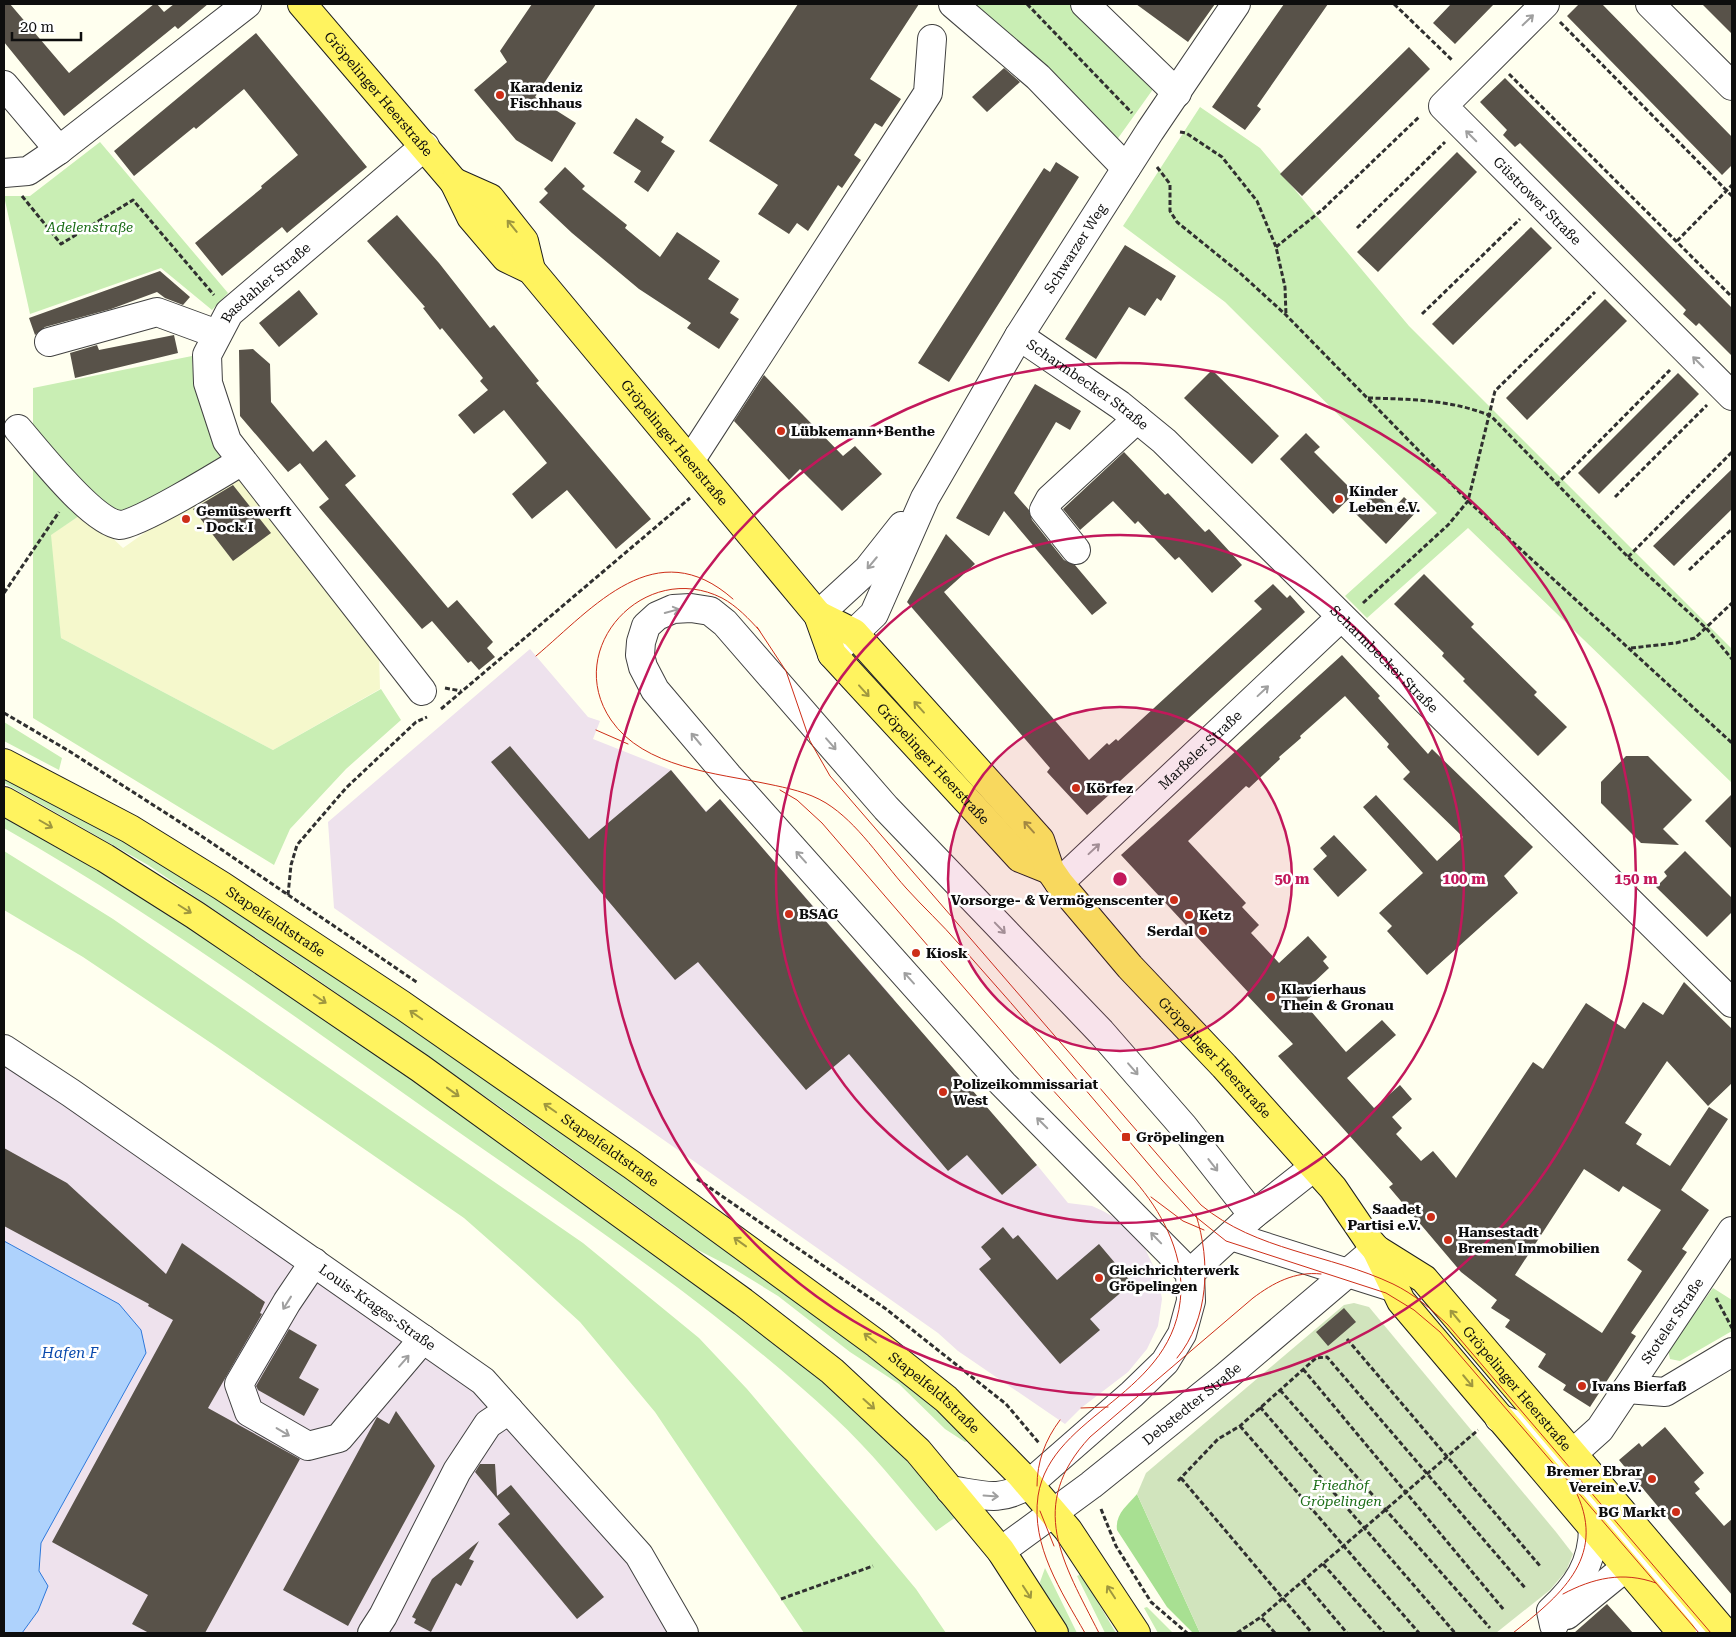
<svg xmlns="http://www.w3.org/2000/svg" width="1736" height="1637" viewBox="0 0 1736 1637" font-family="'Roboto Serif',serif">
<rect width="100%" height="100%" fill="#ffffef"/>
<path fill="#eee2ed" d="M530,649l58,68 12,4 -7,18 78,31 35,41 14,-12 174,200 -35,31 143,165 35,-30 31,38 24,3 11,5 21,12 17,17 17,36 4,23 -4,27 -11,23 -19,23 -47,36 -16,16 -107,-73 -20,-18 -604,-425 -6,-86z
M4,1056l475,329 154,175 47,73h-658l16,-22 3,-68 105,-190 -27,-49 -115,-63z"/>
<path fill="#f5f8cc" d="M236,476l143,177 1,36 -107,61 -212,-112 -11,-103 29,-19 26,15 18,17 95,-67z"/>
<path fill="#c9eeb4" d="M974,4h99l83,81 -40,56z
M1200,107l60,41 149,178 323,323v134l-264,-255 -101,90 -22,-22 92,-83 -212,-211 -102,-76z
M100,142l128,151 -16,17 -51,-42 -131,46 -26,-118h26z
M192,356l2,32 31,73 -120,70 -26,-15 -28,19 10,103 212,112 108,-61 20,31 -55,49 -56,60 -16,36 -241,-147v-330z
M4,722l58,36 -3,12 -55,-29z
M4,770l183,103 427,289 324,244 32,34 -5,2 -20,-13 -46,-45 -49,-32 -72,-56 -47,-29 -35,-18 -190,-138 -201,-140 -157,-106 -144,-82z
M4,815l72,41 182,117 247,171 209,152 119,92 58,55 65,74 -20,14c-33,-39 -64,-79 -102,-114 -124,-115 -266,-208 -404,-305 -139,-98 -278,-200 -426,-284z
M4,851l109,68 470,324 116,95 48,51 114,134 55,66 30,44h-142l-149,-221 -75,-90 -57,-52 -59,-52 -250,-173 -131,-88 -79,-47z
M1713,1288l19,12v31l-52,30 -10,-2 -2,-9z
M1045,1568l32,65h-9l-27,-45 -1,-6z
M1081,1574l35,59h-11l-28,-57z
M1147,1607l26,26h-15l-14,-25z"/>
<path fill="#a8e092" d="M1137,1494l63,139h-7l-26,-26 -50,-77c-2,-16 10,-24 20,-36z"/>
<path fill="#d1e4bd" d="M1354,1303l15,4 187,225 17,22 -7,17 -16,19 -54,43h-296l-63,-139 9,-21 198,-168z"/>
<path fill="#aed2fc" stroke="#2e78db" d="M4,1241l115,63 22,26 5,23 -105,190 -2,28 9,15 -10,25 -16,22h-18z"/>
<path fill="#585249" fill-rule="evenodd" d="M4,4h6l59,69 85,-69h3l7,8 10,-8h34l-30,25 -3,-3 -111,90 -60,-74z
M532,4h64l-61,93 41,26 -24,39 -36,-22 -42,-50 33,-28 -7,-11z
M798,4h121l-49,75 31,20 -19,28 -7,-4 -21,32 7,5 -19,28 -4,-3 -30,46 -11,-8 -8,11 -31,-20 20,-29 -69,-44z
M1136,4h79l-27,38z
M1284,4h44l-71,102 4,3 -16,21 -33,-23z
M1451,4h43l-39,40 -22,-21z
M1579,4h23l130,133v28l-10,10 -155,-159z
M1702,4h30v30z
M256,33l111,134 -80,66 -5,-6 -60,49 -27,-33 67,-55 -1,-2 37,-31 -54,-66 -48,40 -2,-2 -60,49 -20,-25z
M1409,47l21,22 -128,127 -22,-22z
M1004,68l16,14 -33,30 -15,-15z
M1505,78l227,230v48l-33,-33 -3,3 -13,-12 3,-4 -166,-167 -5,4 -12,-12 4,-5 -27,-28z
M636,118l28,19 -3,5 14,9 -27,41 -14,-10 7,-11 -28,-18z
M1457,152l20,20 -99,100 -21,-20z
M1056,162l23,15 -130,205 -31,-19 126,-195 6,4z
M565,167l20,19 -3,3 45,36 -2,3 35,29 17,-25 43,29 -12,18 31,20 -9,14 9,6 -20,30 -32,-21 4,-5 -52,-34 -67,-56 -33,-31 9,-9 -4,-4z
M397,215l42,48 51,65 4,-3 45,56 -3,2 115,136 -35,30 -49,-59 -35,29 -20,-25 35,-31 -43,-53 -30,24 -16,-19 30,-25 -8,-9 3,-3 -41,-50 -2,2 -17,-22 2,-1 -58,-66z
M1531,227l21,21 -99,97 -21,-21z
M1125,245l51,31 -15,25 -4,-3 -12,18 -16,-9 -33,52 -31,-20z
M160,271l30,26 -7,8 -18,-7 -8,-6 -46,17 -66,18 -10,8 -6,-17z
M299,290l19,24 -39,33 -20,-24z
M1605,299l22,22 -100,99 -21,-22z
M174,335l4,18 -103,25 -5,-25 27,-8 2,5z
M253,349l17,15 1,38 42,50 13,-12 30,36 -11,9 103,123 9,-8 36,42 -6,6 8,9 -16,13 -8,-9 -3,2 -36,-42 -10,8 -103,-122 10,-8 -29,-36 -12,9 -48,-56 -1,-66z
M1212,370l67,66 -27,28 -68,-66z
M1678,373l21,21 -100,100 -21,-21z
M764,375l79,81 12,-10 27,28 -40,37 -42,-42 -11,11 -55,-59z
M1035,384l46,27 -11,19 -14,-8 -42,71 15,17 3,10 32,40 11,5 32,38 -15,12 -88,-104 -15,25 -33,-18z
M1306,433l14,14 -6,5 41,41 -22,21 -53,-55z
M1124,452l41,43 3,-2 37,39 4,-3 33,36 -30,28 -33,-36 -4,3 -37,-39 -3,3 -22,-23 -33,29 -17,-21z
M1732,469v40l-58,57 -21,-20z
M233,485l38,48 -38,28 -40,-52z
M1375,492l18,17 11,-12 14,13 -32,34 -31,-31z
M946,534l29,30 -31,28 145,168 18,-17 2,2 7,-6 2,2 144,-132 -8,-8 19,-17 14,14 3,-3 15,17 -186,170 2,2 -34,31 -40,-43 3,-4 -143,-166z
M1424,574l50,50 -3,3 66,65 -3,3 33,32 -29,29 -75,-75 2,-2 -23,-23 2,-3 -50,-49z
M1342,655l38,41 -2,2 50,56 4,-5 101,98 -29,29 14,17 -91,82 -40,-44 5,-5 -13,-13 44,-40 -60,-66 13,-12 61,66 26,-24 -60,-58 7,-7 -23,-25 2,-3 -44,-48 -45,40 1,2 -22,19 1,2 -31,29 -3,-2 -58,55 58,62 -4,4 17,18 -8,8 28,30 29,-27 19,21 -4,4 6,7 -18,17 6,6 -13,12 42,49 36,-32 14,15 -49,43 27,30 26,-23 12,14 -20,18 10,11 -6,6 25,27 12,-10 23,27 77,-116 10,7 43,-66 39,26 18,-27 20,13 21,-33 48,47v54l-24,23 -41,-45 -42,62 17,11 -6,10 34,22 39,-59 19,12 -47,71 28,20 -27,39 5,3 -56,81 5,3 -46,71 -27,-17 3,-5 -28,-18 8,-13 -41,-27 5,-7 -19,-12 6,-8 -36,-28 -72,-85 4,-3 -115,-128 15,-12 -47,-50 2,-2 -127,-137zM1584,1169l35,23 4,-6 38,24 -34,50 15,11 -40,62 -87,-58z
M510,746l79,93 82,-69 35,42 14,-13 317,366 -35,30 -35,-40 -19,16 -99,-117 -43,36 -108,-128 -23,18 -184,-218z
M1626,756h22l44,44 -29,29 16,16 -38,-2 -40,-40v-21z
M1732,794v55l-27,-28z
M1334,835l33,35 -29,27 -25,-28 14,-13 -7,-8z
M1685,851l47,47v14l-25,25 -51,-50 11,-11 -3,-4z
M4,1148l63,35 99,91 16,-31 83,59 -5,11 2,1 -54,94 92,51 -95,174h-56l-17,-9 16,-29 -96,-53 121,-222 -25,-14 1,-2 -145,-78z
M1003,1227l10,12 5,-4 39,45 42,-36 33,39 -42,36 10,11 -40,34 -81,-95 12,-10 -10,-12z
M1344,1308l12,14 -28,24 -12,-14z
M289,1329l28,16 -18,33 20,11 -15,27 -46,-26 -2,-4z
M396,1411l39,55 -87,160 -65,-36 94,-173 12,7z
M1665,1427l39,46 -10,9 6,7 -5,4 29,33 8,-7v76l-113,-135 20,-17 3,4z
M480,1464h15l2,32 14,-11 93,112 -27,22 -79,-95 12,-10 -35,-42z
M479,1541l-10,18 5,2 -13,25 -5,-3 -25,49 -17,-9 2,-4 -4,-2 20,-38z
M1607,1604l26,29h-59z"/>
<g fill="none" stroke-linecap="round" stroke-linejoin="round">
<g stroke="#414141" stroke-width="30">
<g id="minor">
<path d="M953,4l85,73 88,91"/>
<path d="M1085,4l92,89"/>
<path id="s1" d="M1545,4l-102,102 289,290"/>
<path d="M1650,4l82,82"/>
<path d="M4,85l55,65"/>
<path d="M4,173l24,-2 31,-21 188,-146"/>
<path id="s2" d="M1019,336l101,69 44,36 568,562"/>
<path d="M49,342l108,-30 60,22"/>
<path d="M18,429c20,23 74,93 102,96 16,1 104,-53 122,-64"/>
<path d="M690,461l238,-368 4,-54"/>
<path d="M1076,550l-32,-40 6,-11 87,-80"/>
<path d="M818,615l50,-46 34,-43"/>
<path id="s3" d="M832,654l42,-40 51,-116 94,-162 131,-205 86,-127"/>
<path id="s4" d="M422,691l-195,-250 -19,-58 -1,-28 22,-42 196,-167"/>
<path id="s5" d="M1059,883l282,-266"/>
<path id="s6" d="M4,1049l67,44 412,288 156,174 45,78"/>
<path d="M1231,1236l164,52"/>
<path d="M314,1262l-27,40 -48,82 10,28 59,34 31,-8 84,-99"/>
<path d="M1190,1273l63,-58 61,-48"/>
<path d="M1627,1389l38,3 67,-40"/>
<path d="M1499,1418l33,13 173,202"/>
<path id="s7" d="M1571,1455l29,-26 132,-198"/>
<path d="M950,1490c33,5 50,13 79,-6l103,-90 33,-32 17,-28 9,-33 -1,-28 -187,-189 -275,-308 -73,-86 -12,-23 -3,-12 1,-13 5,-16 11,-10 16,-7 18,-1 19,3 15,12 161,185 215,224 82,94 70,89"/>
<path id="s8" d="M1001,1551l90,-66 133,-107 152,-129"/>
<path d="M1567,1615l59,-48"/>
<path d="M1554,1625l-3,-14c26,-24 42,-47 42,-84"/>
<path d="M372,1633l11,-17 74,-145 31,-47 21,-14"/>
</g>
</g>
<g stroke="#1f1f1f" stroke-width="30">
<g id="major">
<path id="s9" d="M302,4l152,178 17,35 35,41 25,12 287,345 14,39 188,204 30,12"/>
<path d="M454,182l36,16 34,43 7,29"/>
<path id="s10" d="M818,615l36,18 186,207 10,30 9,13 71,84 94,99 109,122 36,53 7,8 48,30 301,354"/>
<path id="s11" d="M4,763l126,66 92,57 180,119 230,160 245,179 69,55 74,75 48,56 68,103"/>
<path d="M4,801l101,57 90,57 225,153 323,234 89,69 86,80 83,100 53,82"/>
<path d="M1376,1249l25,52 281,332"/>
</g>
</g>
<path stroke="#303030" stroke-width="3" stroke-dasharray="5 2.5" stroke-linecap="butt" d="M1027,4l105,109
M1394,4l59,57
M1560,22l172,174
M1509,74l223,223
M1180,132l6,1 36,24 35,44 19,46 9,40 1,28
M1157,167l13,17v27l7,11 63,51 46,42 182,186 264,242
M22,196l39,48 72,-44 81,95
M1357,228l88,-86
M1677,241l55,-56
M1276,247l46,-37 98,-94
M1422,314l98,-95
M1368,398c42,1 85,2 123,18l137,141 79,72 25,30
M1556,485l114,-115
M1615,497l92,-92
M1628,557l104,-105
M1689,570l43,-41
M4,593l55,-81
M1363,603l85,-78 20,-24 27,-110 100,-99
M1631,648l45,-5 19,-5 37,-35
M445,688l16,3
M441,709l249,-211
M4,713l65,38 131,84 218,148
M288,895l3,-30 6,-20 49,-57 70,-66 11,-5
M697,1179l189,130 120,95 33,39
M1716,1298l16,30
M1347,1339l193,227
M1303,1369l201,241
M1280,1390l210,238
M1260,1407l195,226
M1240,1426l179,207
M1181,1478l131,155
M1178,1481l40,-42 22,-13 76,-68 11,-1 199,232
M1101,1509l15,37 35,56 36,31
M1323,1564l61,69
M1303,1581l44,52
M781,1599l92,-33
M1237,1633l24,-16
M1275,1633l-14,-16 217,-187"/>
<use href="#minor" stroke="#fff" stroke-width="28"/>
<use href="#major" stroke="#fff35f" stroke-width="28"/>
<path stroke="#cd2e18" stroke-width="1" d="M757,627l29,44 24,70 20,35 371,429c55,46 129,49 192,79 21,10 38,25 55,41l263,308
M760,631c-11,-12 -23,-25 -38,-33 -77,-39 -160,50 -111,122 33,48 105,53 157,64 19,4 40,8 58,19 32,20 55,57 80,85 17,19 36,36 53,56 69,77 136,157 203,236l34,37 30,24 160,52 28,17 26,22 259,301
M536,656c58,-49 120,-125 197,-57
M596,730l32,14
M780,790l17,10 25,23 219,254 94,104c26,30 47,69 46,110 -4,105 -130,121 -143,205 -7,50 23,95 47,137
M1151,1197l32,24 21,9
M1177,1358c32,-39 34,-96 19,-143
M1081,1408l27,-1
M1037,1486c0,-24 8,-46 23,-66
M1040,1511l14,35
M1563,1594c30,-16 60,-23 93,-11
M1099,1633c-36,-71 -73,-127 -9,-196l163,-139c20,-15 42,-27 68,-24
M1513,1633c45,-36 94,-74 64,-139"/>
</g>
<defs><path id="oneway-shaft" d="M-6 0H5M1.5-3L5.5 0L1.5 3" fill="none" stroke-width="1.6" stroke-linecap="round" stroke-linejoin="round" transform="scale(1.25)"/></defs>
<g stroke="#9f9f9f">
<use href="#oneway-shaft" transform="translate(1528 20) rotate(-44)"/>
<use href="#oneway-shaft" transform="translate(1471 136) rotate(-135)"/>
<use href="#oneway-shaft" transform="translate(1698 362) rotate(-135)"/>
<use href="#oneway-shaft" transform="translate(872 563) rotate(130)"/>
<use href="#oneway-shaft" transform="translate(672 611) rotate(-15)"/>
<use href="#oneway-shaft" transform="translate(1263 691) rotate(-43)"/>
<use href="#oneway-shaft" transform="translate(696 739) rotate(-130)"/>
<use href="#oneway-shaft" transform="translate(831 744) rotate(49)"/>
<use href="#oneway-shaft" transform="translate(1094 849) rotate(-43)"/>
<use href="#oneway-shaft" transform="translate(801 857) rotate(-132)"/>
<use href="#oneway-shaft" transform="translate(1000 928) rotate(46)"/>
<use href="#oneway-shaft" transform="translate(909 978) rotate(-132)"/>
<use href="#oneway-shaft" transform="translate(1133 1069) rotate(49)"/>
<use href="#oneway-shaft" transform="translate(1042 1123) rotate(-135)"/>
<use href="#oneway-shaft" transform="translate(1213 1165) rotate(52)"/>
<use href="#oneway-shaft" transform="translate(1156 1238) rotate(-134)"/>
<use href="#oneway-shaft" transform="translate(287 1303) rotate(122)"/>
<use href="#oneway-shaft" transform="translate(404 1361) rotate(-49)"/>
<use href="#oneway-shaft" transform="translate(283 1432) rotate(31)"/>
<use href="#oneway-shaft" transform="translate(991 1496) rotate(4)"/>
</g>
<g stroke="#9f973f">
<use href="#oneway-shaft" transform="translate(512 226) rotate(-129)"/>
<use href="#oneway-shaft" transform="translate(864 691) rotate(48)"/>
<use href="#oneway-shaft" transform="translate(919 707) rotate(-132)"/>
<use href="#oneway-shaft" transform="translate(46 824) rotate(30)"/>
<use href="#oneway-shaft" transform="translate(1029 827) rotate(-132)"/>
<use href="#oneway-shaft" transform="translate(185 909) rotate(32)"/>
<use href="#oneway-shaft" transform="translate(320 999) rotate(34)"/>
<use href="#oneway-shaft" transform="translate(416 1015) rotate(-145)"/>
<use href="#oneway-shaft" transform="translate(453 1092) rotate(36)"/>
<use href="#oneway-shaft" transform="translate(550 1108) rotate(-145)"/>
<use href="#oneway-shaft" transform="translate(740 1242) rotate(-144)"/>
<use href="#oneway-shaft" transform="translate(1455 1316) rotate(-130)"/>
<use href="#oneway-shaft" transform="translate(870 1338) rotate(-143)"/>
<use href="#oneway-shaft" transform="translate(1468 1381) rotate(50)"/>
<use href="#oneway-shaft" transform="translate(869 1404) rotate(42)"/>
<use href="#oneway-shaft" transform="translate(1027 1592) rotate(57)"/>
<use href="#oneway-shaft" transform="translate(1111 1592) rotate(-123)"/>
</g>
<circle cx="1120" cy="879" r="172" fill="#c2185b" fill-opacity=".12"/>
<g fill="none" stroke="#c2185b" stroke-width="2.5">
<circle cx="1120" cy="879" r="172"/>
<circle cx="1120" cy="879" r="344"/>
<circle cx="1120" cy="879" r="516"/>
</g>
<g fill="#cd2e18" stroke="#fff" stroke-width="2">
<circle cx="500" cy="95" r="5"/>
<circle cx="781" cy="431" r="5"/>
<circle cx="1339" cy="499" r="5"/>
<circle cx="186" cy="519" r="5"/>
<circle cx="1076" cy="788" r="5"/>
<circle cx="1174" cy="900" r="5"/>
<circle cx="789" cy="914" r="5"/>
<circle cx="1189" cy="915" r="5"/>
<circle cx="1203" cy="931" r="5"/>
<circle cx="916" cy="953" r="5"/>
<circle cx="1271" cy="997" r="5"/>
<circle cx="943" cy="1092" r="5"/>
<rect x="1121" y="1132" width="10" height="10" rx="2.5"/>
<circle cx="1431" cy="1217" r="5"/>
<circle cx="1448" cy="1240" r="5"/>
<circle cx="1099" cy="1278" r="5"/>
<circle cx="1582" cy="1386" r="5"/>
<circle cx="1652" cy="1479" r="5"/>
<circle cx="1676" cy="1512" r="5"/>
</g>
<g text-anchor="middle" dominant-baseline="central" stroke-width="5" stroke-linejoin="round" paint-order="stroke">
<g font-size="14" font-weight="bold" fill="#0e0e0e" stroke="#fff" text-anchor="start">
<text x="510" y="87">Karadeniz<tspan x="510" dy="16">Fischhaus</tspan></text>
<text x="791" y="431">Lübkemann+Benthe</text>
<text x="1349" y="491">Kinder<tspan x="1349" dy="16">Leben e.V.</tspan></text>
<text x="196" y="511">Gemüsewerft<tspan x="196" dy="16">- Dock I</tspan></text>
<text x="1086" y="788">Körfez</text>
<text x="1164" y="900" text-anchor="end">Vorsorge- &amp; Vermögenscenter</text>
<text x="799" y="914">BSAG</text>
<text x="1199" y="915">Ketz</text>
<text x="1193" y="931" text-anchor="end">Serdal</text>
<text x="926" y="953">Kiosk</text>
<text x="1281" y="989">Klavierhaus<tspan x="1281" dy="16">Thein &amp; Gronau</tspan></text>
<text x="953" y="1084">Polizeikommissariat<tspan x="953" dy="16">West</tspan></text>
<text x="1136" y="1137">Gröpelingen</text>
<text x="1421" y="1209" text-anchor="end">Saadet<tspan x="1421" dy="16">Partisi e.V.</tspan></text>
<text x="1458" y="1232">Hansestadt<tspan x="1458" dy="16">Bremen Immobilien</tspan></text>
<text x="1109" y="1270">Gleichrichterwerk<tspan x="1109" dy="16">Gröpelingen</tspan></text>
<text x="1592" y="1386">Ivans Bierfaß</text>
<text x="1642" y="1471" text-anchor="end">Bremer Ebrar<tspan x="1642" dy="16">Verein e.V.</tspan></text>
<text x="1666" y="1512" text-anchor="end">BG Markt</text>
</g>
<g font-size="14" fill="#0e0e0e" stroke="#fff">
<text stroke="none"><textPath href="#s9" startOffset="118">Gröpelinger Heerstraße</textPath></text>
<text stroke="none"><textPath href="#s1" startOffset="278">Güstrower Straße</textPath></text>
<text stroke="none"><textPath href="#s3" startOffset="476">Schwarzer Weg</textPath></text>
<text stroke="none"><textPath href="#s4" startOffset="501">Basdahler Straße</textPath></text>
<text stroke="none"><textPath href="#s2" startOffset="84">Scharmbecker Straße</textPath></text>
<text stroke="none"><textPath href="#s9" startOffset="579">Gröpelinger Heerstraße</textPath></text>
<text stroke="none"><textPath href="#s2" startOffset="489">Scharmbecker Straße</textPath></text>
<text stroke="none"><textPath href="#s5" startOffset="194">Marßeler Straße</textPath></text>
<text stroke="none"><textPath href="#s9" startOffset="994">Gröpelinger Heerstraße</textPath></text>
<text stroke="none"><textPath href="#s11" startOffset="315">Stapelfeldtstraße</textPath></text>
<text stroke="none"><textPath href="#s10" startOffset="600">Gröpelinger Heerstraße</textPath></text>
<text stroke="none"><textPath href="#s11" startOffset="720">Stapelfeldtstraße</textPath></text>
<text stroke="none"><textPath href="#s6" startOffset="454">Louis-Krages-Straße</textPath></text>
<text stroke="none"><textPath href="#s7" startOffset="169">Stoteler Straße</textPath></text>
<text stroke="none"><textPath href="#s10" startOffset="1051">Gröpelinger Heerstraße</textPath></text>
<text stroke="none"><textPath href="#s11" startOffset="1125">Stapelfeldtstraße</textPath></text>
<text stroke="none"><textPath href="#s8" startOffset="241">Debstedter Straße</textPath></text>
</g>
<g font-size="14" font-style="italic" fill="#1b6d17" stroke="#fff">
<text x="90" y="227">Adelenstraße</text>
<text x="1341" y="1485">Friedhof<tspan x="1341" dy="16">Gröpelingen</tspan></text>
</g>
<g font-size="15" font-style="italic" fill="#0a4aad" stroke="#fff">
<text x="70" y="1353">Hafen F</text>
</g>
</g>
<circle cx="1120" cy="879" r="8" fill="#c2185b" stroke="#fff" stroke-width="2.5"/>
<g font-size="15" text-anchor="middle" font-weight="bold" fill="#c2185b" stroke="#fff" stroke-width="5" stroke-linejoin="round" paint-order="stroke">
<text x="1292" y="884">50 m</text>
<text x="1464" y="884">100 m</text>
<text x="1636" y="884">150 m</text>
</g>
<rect width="1736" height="1637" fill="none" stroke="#0e0e0e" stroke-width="10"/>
<path d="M12 32v8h69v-8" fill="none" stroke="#0e0e0e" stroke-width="2.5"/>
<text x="20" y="32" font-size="15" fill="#0e0e0e" stroke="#ffffff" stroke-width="4" paint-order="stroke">20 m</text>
</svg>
